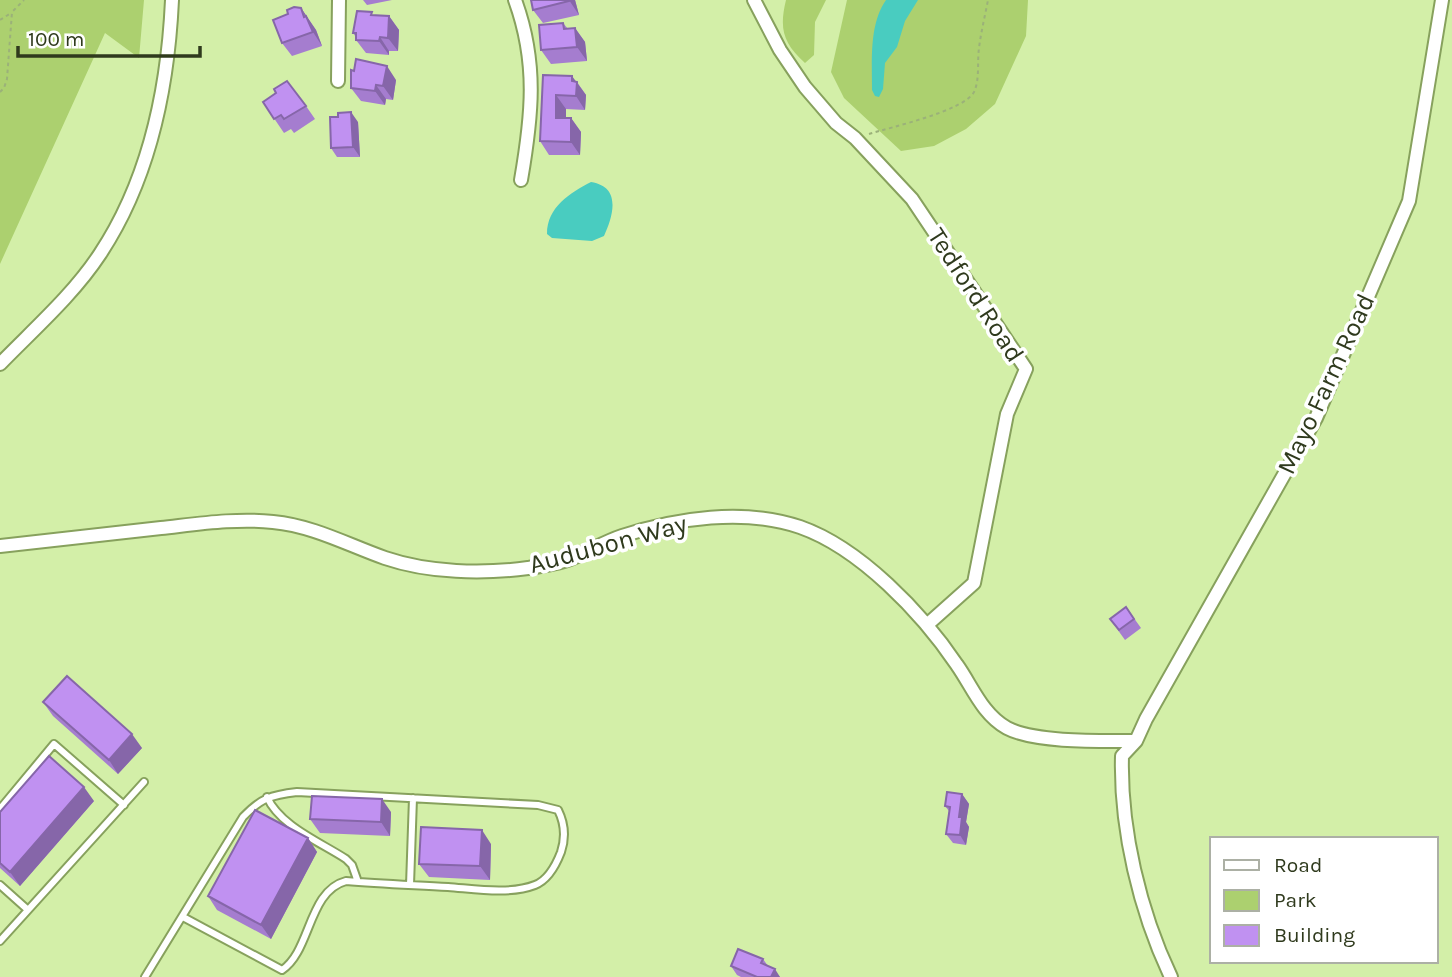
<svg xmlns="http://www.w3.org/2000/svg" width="1452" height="977" viewBox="0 0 1452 977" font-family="Karla,sans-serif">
<rect width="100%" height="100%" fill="#d3efa8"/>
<path fill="#acd06f" d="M0,0h144l-5,58 -34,-25 -105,231z
M786,0h40l-11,22 -1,33 -9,8c-22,-20 -26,-34 -19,-63z
M847,0h181l-2,36 -31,68 -29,25 -32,17 -33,5 -57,-53 -13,-26z"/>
<path fill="#49ccc0" d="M886,0h32l-13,21 -8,26 -12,16 -2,26 -4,8 -4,-1 -3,-6c0,-29 -3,-66 14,-90z
M591,182c31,5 22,34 13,54l-12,5 -40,-3 -5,-4c0,-27 23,-41 44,-52z"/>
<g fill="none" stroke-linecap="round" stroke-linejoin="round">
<g stroke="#87a15d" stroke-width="10">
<path id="service" d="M267,797c13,29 53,45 79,62l6,6 6,17
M0,809l54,-65 70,61
M0,885l28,25
M410,885l3,-87
M0,941l144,-159
M145,977l98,-160c18,-19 28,-22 54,-25l241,13 20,5c7,14 8,27 3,42 -5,13 -13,28 -26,33 -26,10 -60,4 -87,2 -34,-2 -68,-3 -102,-6 -38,10 -35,70 -64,89l-99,-53"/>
</g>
<g stroke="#87a15d" stroke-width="16">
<path id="minor" d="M515,0c23,63 17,116 6,180
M754,0l26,50 25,37 31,36 19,15 57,61 114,170 -19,45 -33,169 -46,41
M338,81l1,-81
M0,364c34,-35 73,-69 100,-110 49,-74 68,-167 72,-254
M0,546c54,-6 108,-12 161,-18 37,-4 75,-10 112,-6 41,4 75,23 112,36 44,15 98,16 143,10 14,-2 29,-4 42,-9 18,-7 34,-17 52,-23 55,-18 122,-28 178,-9 60,21 122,86 157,138 15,21 25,49 50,63 28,15 96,13 129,13
M1171,977c-31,-65 -51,-148 -49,-221l14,-15 10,-22 170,-301 93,-217 33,-201"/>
</g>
<path stroke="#9bb179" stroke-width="2" stroke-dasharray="3.5 3.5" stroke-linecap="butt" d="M0,20l11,-7
M0,92l4,-4 3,-9 5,-67 12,-12
M869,134c22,-7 95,-23 105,-42 6,-13 3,-30 5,-44 2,-16 6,-32 9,-48"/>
<use href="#service" stroke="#fff" stroke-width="6"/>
<use href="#minor" stroke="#fff" stroke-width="12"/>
</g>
<path fill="#a57dcf" d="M363,0h29l-25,5z
M531,0h44l4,15 -36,8 -10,-13z
M301,8l15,22 6,16 -30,10 -10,-13 6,-29z
M374,15l15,1 10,14 -1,21h-9v4l-23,-2 -10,-13v-3l-3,-4z
M563,23l5,6 7,-1 10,14 2,19 -36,3 -10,-14z
M543,75l34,7 9,13 -1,15 -19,-1v9h5l10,14 -1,23h-31l-9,-14z
M396,80l-3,20 -7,-1 -1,6 -24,-4 -10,-13z
M263,102l43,4 9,13 -21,14 -3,-4 -7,4z
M358,122l2,35h-23l-6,-9z
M1126,607l15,21 -16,12 -15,-21z
M43,702l99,46 -24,26 -65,-58z
M962,794l7,10 -3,18 3,5 -3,18 -13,-2 -7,-9 3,-23 -4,-5z
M94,801l-74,85 -20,-18v-56z
M391,812l-1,24 -70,-3 -10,-14z
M308,838l9,14 -46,87 -54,-29 -9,-14z
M491,844l-1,36 -61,-3 -10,-13z
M763,959l5,7 12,11h-39l-4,-2 -6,-9z"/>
<path fill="#8666a9" d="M569,0h6l4,15z
M301,8l15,22 6,16 -9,-14z
M389,16l10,14 -1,21 -10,-13z
M575,28l10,14 2,19 -10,-14z
M380,37l9,14v4l-10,-14z
M387,66l9,14 -3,20 -10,-14z
M572,76l14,19 -1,15 -9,-14 -4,-15z
M376,85l10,14 -1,6 -10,-14z
M556,95l10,14v23l-10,-14z
M351,112l7,10 2,35 -7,-10z
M571,118l10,14 -1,23 -9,-13z
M132,734l10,14 -24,26 -9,-14z
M84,787l10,14 -74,85 -10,-14z
M962,794l7,10 -3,18 3,5 -3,18 -6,-10 -1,-18z
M382,799l9,13 -1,24 -9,-14z
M482,830l9,14 -1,36 -10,-14z
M308,838l9,14 -46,87 -10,-14z
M775,969l5,8h-9z"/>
<path fill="#c091f1" stroke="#8666a9" stroke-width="2" d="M531,0h38v1l-36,9z
M294,7l7,1 3,9 2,-1 7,16 -31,11 -9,-23 15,-6 -1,-4z
M357,11l15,1 -1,3 18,1 -1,22 -8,-1 -1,4 -23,-1v-7h-3z
M563,23l1,6 11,-1 2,19 -36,3 -2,-25z
M356,59l31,7 -4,20 -7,-1 -1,6 -24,-3v-18l3,1z
M543,75l29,1v5l5,1 -1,14 -20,-1v23h15v24l-31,-1z
M287,81l19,25 -22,13 -3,-4 -7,4 -11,-17 13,-9 -2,-4z
M351,112l2,35 -22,1 -1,-31h8v-4z
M1126,607l8,12 -15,11 -9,-11z
M67,676l65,58 -23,26 -66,-58z
M49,756l35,31 -74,85 -10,-9v-51z
M947,792l15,2 -3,23h3l-2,18 -14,-1 4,-27 -5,-1z
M312,796l70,3 -1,23 -71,-3z
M255,810l53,28 -47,87 -53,-29z
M421,827l61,3 -2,36 -61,-2z
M738,949l25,10 -2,4 14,6 -4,8h-14l-26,-11z"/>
<g text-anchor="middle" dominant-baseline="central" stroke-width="7" stroke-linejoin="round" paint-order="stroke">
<g font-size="26" fill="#2f3a1d" stroke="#fff">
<text transform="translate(976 295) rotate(57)">Tedford Road</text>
<text transform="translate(1326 384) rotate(-65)">Mayo Farm Road</text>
<text transform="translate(608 544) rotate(-15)">Audubon Way</text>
</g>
</g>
<rect x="1210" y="837" width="228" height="126" fill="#ffffff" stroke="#acb0a5" stroke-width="2"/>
<rect x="1224" y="860" width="35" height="10" fill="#ffffff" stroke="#acb0a5" stroke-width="2"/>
<text x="1274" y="872" font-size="21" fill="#2f3a1d">Road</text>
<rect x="1224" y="890" width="35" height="21" fill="#acd06f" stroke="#acb0a5" stroke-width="2"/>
<text x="1274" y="907" font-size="21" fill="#2f3a1d">Park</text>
<rect x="1224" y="925" width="35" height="21" fill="#c091f1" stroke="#acb0a5" stroke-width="2"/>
<text x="1274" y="942" font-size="21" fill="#2f3a1d">Building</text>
<path d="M18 46v10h182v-10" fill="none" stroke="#2f3a1d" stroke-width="3.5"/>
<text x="28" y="46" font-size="21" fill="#2f3a1d" stroke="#ffffff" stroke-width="5" paint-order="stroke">100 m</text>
</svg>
